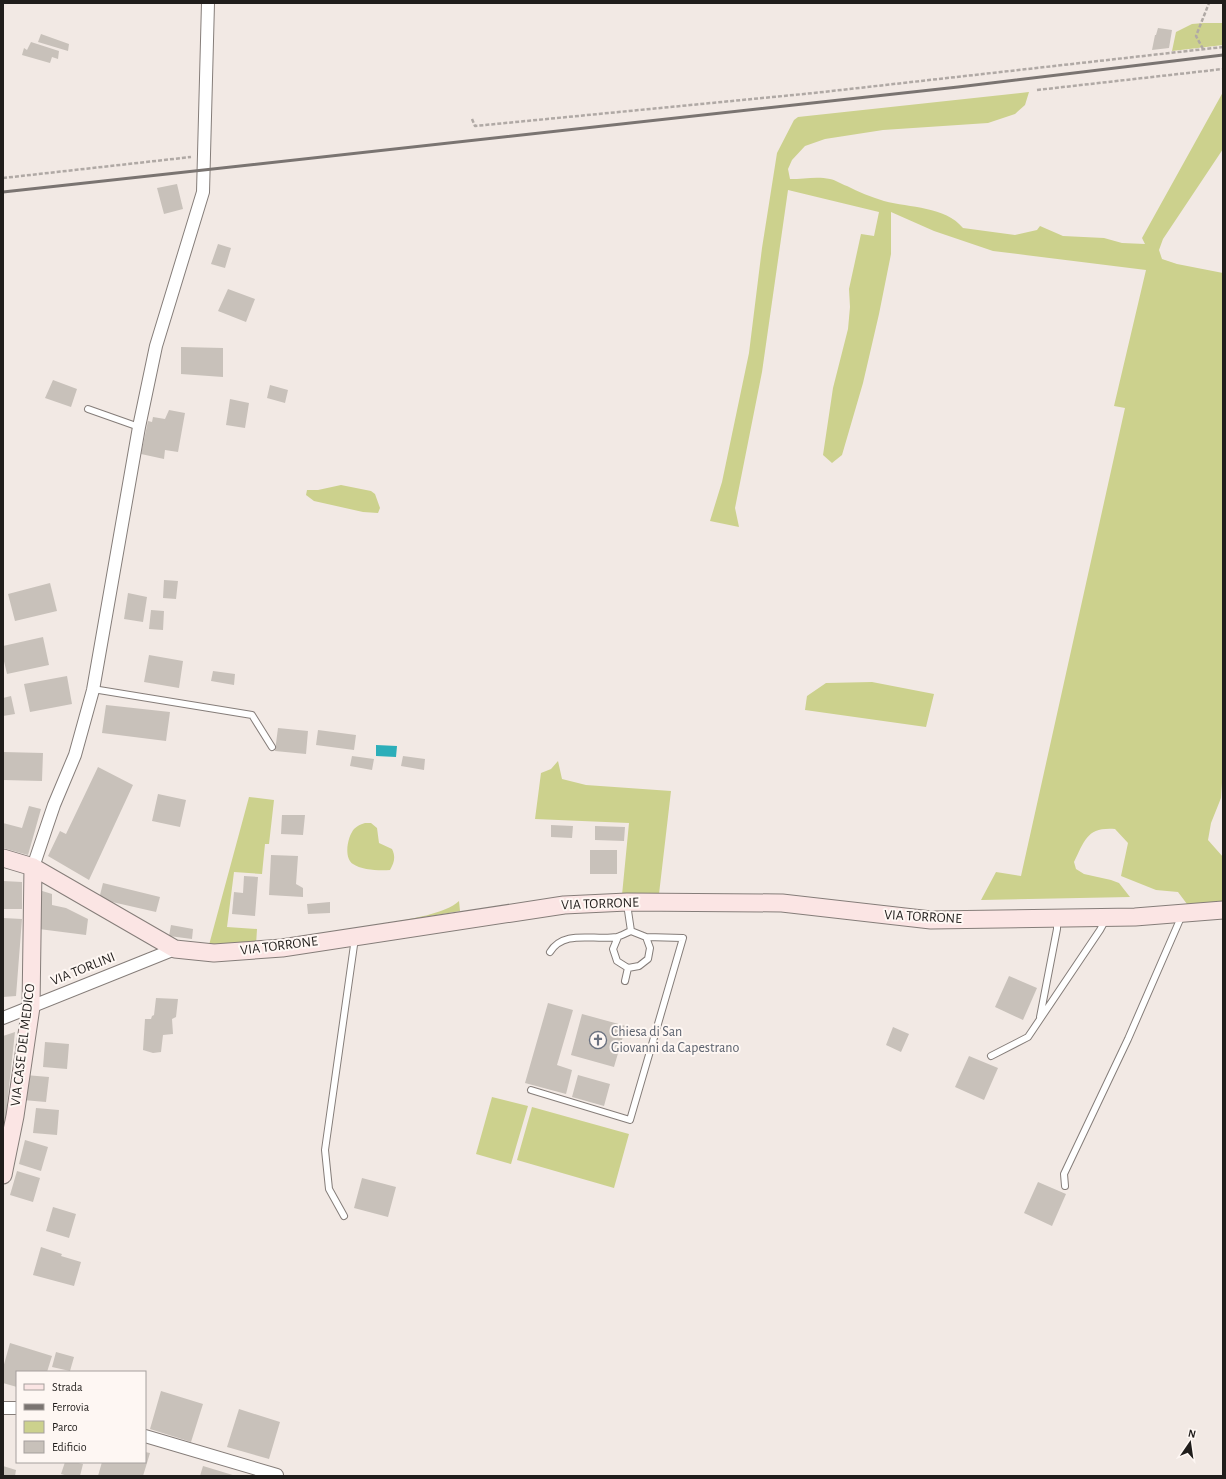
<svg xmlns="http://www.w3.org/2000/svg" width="1226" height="1479" viewBox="0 0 1226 1479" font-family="'Alegreya Sans',sans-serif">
<rect width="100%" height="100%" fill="#f2e9e4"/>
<path fill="#ccd18d" d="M1204,23h19v22l-51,6 4,-19 16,-8z
M1029,92l-4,13 -10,9 -27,9 -105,7 -58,9 -20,7 -13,14 -4,9 2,10c14,0 27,-3 40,0 6,1 11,5 17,7 11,6 24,11 37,15 26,7 61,5 79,27l52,7 22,-5 3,-4 23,10 41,2 18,5 23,1 -3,-6 81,-146v57l-60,90 -4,11 3,9 15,5 46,9v495l-2,30 -10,25 -3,17 15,17v45l-36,2 -9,-12 -22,-2 -35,-14 7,-33 -13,-14c-28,-2 -30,11 -41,33l2,7 8,5 27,6 8,3 11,14 -149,3 15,-28 25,4 104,-468 -11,-2 32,-136 -153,-19 -59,-20 -43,-19v42l-12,60 -16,69 -21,72 -10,8 -9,-8 10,-67 15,-59 2,-22 -1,-18 12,-55 13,2 5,-24 -91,-22 -26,182 -27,136 4,19 -29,-6 12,-39 27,-129 13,-105 15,-95 17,-33 4,-3z
M341,485l30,6 4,3 5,14 -2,5 -15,-1 -49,-11 -8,-6 1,-5h11z
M872,682l62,12 -8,33 -121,-17 2,-14 19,-13z
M558,761l4,18 24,6 85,6 -12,103 -37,1 7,-72 -94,-4 6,-46 10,-4z
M249,797l25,3 -5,44h-4l-3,30 -28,-2 -7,55 30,2 -1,16h-47z
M365,823h6l6,5 2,15 13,6c4,8 2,14 -2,21 -10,1 -29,0 -37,-6 -10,-7 -5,-28 1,-35 3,-3 7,-5 11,-6z
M459,901l1,10 -71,12c19,-4 57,-9 70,-22z
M492,1097l36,9 -17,58 -35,-10z
M532,1107l97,27 -15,54 -97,-28z"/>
<path fill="#2caeb9" d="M376,745l21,1 -1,11 -20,-1z"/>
<path fill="#c8c1ba" d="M1158,28l14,2 -3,18 -17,2 3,-15h1z
M41,34l28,10 -1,7 -30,-9z
M31,42l28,9 -1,8 -6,-2 -2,6 -28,-8 2,-7 3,2z
M177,184l6,25 -19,5 -7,-26z
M218,244l13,4 -6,20 -14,-4z
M228,289l27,10 -9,23 -28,-11z
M181,347l42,1v29l-42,-3z
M53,380l24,9 -6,18 -26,-9z
M270,385l18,5 -3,13 -18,-5z
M230,399l19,4 -4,25 -19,-3z
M169,410l16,3 -7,39 -13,-2 -1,9 -23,-5 7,-33 4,1 1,-5 12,2z
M164,580l14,1 -2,18 -13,-1z
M50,583l7,28 -42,10 -7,-27z
M128,593l19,4 -4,25 -19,-3z
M151,610l13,1 -1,19 -14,-1z
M43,637l6,28 -42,9 -4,-17v-11z
M149,655l34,6 -4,27 -35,-6z
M213,671l22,3 -1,11 -23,-4z
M67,676l5,28 -42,8 -6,-28z
M11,696l4,18 -12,2v-18z
M106,705l64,7 -4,29 -64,-8z
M278,728l30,3 -2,23 -31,-3z
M318,730l38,5 -2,15 -38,-5z
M3,752l40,1 -1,28 -39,-1z
M352,756l22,3 -2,11 -22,-4z
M403,756l22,3 -1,11 -23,-4z
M98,767l35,18 -44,95 -41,-24 12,-25 6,3z
M158,794l28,6 -6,27 -28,-6z
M29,806l12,3 -13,46 -25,-7v-25l19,5z
M282,815h23l-2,20 -22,-1z
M551,825l22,1 -1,12 -21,-1z
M595,826l30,1 -1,14 -29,-1z
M590,850h27v24h-27z
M271,855l27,1 -2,28 7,4v9l-34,-2z
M244,876l14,1 -3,39 -23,-2 2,-22 9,1z
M3,881l19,1v27h-19z
M103,883l57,14 -4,15 -57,-13z
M39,890l13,4v11l14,3 22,11 -2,16 -47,-6z
M330,902v11l-22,1 -1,-10z
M3,918l19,1 -6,77 -13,1z
M171,925l22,4 -1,10 -23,-3z
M1009,976l28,12 -14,32 -28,-13z
M156,998l22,1 -2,18 -4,2 1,15 -10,1 -2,17 -8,1 -10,-3 2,-31h6l1,-3 2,-1z
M548,1003l25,7 -16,55 15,5 -6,24 -41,-11z
M582,1014l44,12 -12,41 -43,-12z
M893,1027l16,7 -8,18 -15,-7z
M15,1032l-11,101 -1,-1v-96z
M45,1042l24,2 -2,25 -24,-2z
M969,1056l29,12 -14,32 -29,-13z
M25,1075l24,2 -3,25 -23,-2z
M578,1075l32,9 -6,22 -32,-9z
M36,1108l23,2 -2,25 -24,-2z
M25,1140l23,7 -7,24 -22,-7z
M17,1171l23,7 -7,24 -23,-7z
M362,1178l34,9 -8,30 -34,-9z
M1038,1182l28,12 -14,32 -28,-13z
M53,1207l23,7 -7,24 -23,-7z
M41,1247l21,7 -1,2 20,6 -7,24 -41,-11z
M10,1343l42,13 -5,16h-30v15l-14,-4v-15z
M56,1352l18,5 -4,14 -18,-4z
M161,1391l42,13 -12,38 -41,-13z
M239,1409l41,13 -11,37 -42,-12z
M145,1452l5,1 -7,23h-45l4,-14h43z
M65,1462h9l9,2 -3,12h-12l-7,-2z
M3,1466l13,4 -1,6h-12z
M203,1466l33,10h-36z"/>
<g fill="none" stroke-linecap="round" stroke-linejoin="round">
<g stroke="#857d79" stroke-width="8">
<path id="service" d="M88,409l51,18
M93,690h6l153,25 20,32
M627,904l4,27
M618,937l-5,12 4,12 11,7 11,-2 9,-7 2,-11 -4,-11
M625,981l3,-13
M1040,1017l17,-88v-9
M991,1056l37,-19 72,-107 6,-11
M531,1090l99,30 53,-182 -37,-1 -15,-6c-5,2 -10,5 -14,6 -23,4 -53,-8 -67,15
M1065,1186l-1,-12 64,-135 54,-124
M344,1216l-15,-27 -4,-39 30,-212"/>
</g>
<g stroke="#857d79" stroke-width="14">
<path id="minor" d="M33,867l21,-62 21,-50 18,-65 46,-263 17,-81 47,-154 5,-189
M3,1018l172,-69
M3,1408h14
M145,1436l132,39"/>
</g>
<g stroke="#857d79" stroke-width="19">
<path id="secondary" d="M3,858l30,9 142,82 39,4 68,-5 282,-43 63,-3 155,1 149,17 204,-3 88,-7
M3,1175l12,-59 16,-109 2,-140"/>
</g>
<path stroke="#b0a9a5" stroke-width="2.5" stroke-dasharray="4 2" stroke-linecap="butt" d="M1203,49l-7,-13 13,-33
M1037,90l186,-21
M472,119l3,7 339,-33 409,-46
M3,178l188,-21"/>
<use href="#service" stroke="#fff" stroke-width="6"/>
<use href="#minor" stroke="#fff" stroke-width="12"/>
<use href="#secondary" stroke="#fbe5e4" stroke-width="17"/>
<path stroke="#7a7471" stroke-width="3" d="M3,192l955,-105 265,-32"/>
</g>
<defs>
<g id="church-ring" transform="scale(0.9)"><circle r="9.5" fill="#fef7f3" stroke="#6b7280" stroke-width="1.5"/><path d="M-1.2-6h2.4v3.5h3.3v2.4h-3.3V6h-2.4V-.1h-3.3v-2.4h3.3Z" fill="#6b7280"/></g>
</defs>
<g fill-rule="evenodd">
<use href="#church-ring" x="598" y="1040"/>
</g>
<g text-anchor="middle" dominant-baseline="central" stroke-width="4" stroke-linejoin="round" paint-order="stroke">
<g font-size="14" fill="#201d1b" stroke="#fef7f3">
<text transform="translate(600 904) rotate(-2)">VIA TORRONE</text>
<text transform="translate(923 917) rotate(3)">VIA TORRONE</text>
<text transform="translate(279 946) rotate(-7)">VIA TORRONE</text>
<text transform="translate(83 969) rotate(-22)">VIA TORLINI</text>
<text transform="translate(23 1045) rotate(-83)">VIA CASE DEL MEDICO</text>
</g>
<g font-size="14" fill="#5b616d" stroke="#fef7f3" text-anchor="start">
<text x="611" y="1032">Chiesa di San<tspan x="611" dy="16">Giovanni da Capestrano</tspan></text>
</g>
</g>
<rect width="1226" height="1479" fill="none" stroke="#201d1b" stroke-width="8"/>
<rect x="16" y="1371" width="130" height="92" fill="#fef7f3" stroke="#a5a09d"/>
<rect x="24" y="1384" width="20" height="6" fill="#fbe5e4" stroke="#a5a09d"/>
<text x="52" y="1391" font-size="12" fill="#201d1b">Strada</text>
<rect x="24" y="1404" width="20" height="6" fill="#7a7471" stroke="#a5a09d"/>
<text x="52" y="1411" font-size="12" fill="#201d1b">Ferrovia</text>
<rect x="24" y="1421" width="20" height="12" fill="#ccd18d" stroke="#a5a09d"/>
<text x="52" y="1431" font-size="12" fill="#201d1b">Parco</text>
<rect x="24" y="1441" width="20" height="12" fill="#c8c1ba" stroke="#a5a09d"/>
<text x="52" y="1451" font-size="12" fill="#201d1b">Edificio</text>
<g transform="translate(1190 1443) rotate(13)" stroke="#fef7f3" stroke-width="3" paint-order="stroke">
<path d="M0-3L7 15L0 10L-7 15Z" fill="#201d1b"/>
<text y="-6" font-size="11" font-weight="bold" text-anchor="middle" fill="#201d1b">N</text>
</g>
</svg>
